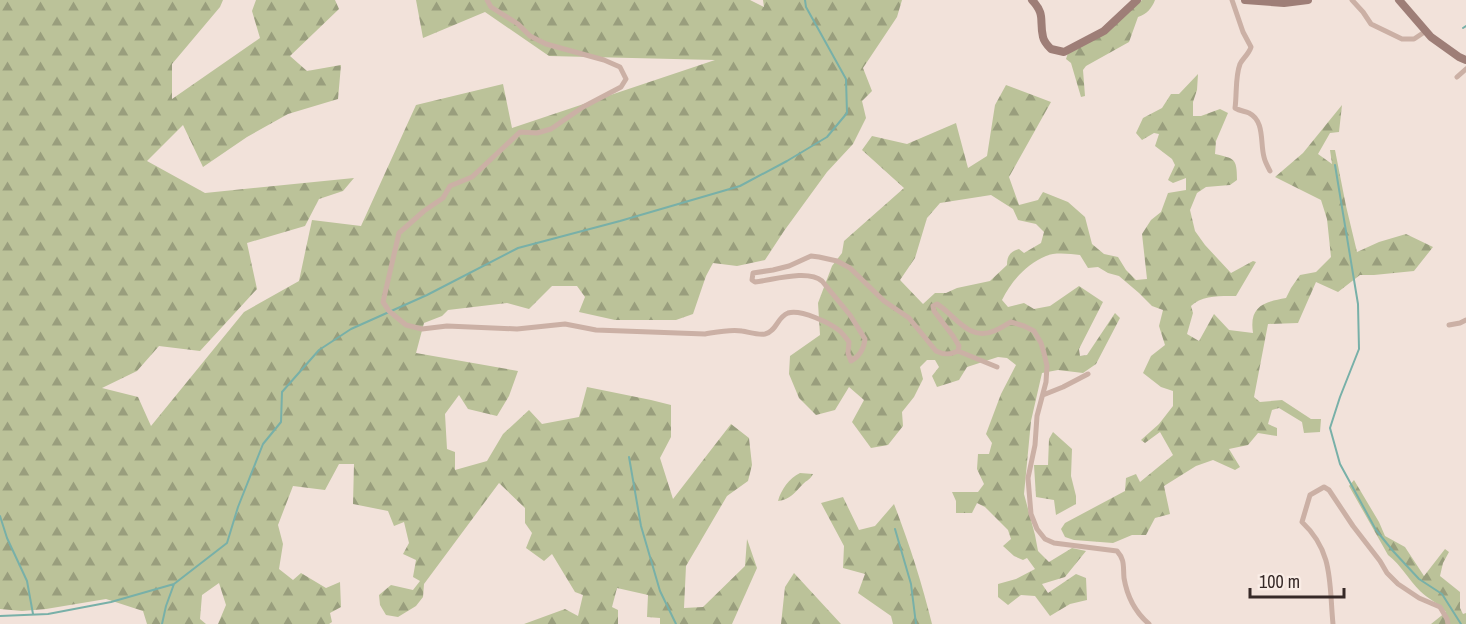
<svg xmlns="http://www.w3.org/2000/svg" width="1466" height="624" viewBox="0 0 1466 624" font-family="'Archivo Narrow',sans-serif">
<defs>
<pattern id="forest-firs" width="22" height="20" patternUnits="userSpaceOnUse" patternTransform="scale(1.5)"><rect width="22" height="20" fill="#bbc299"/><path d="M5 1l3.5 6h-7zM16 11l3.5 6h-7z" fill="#999e7d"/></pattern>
</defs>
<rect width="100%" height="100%" fill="#f2e2da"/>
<path fill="url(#forest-firs)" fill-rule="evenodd" d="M0,0h223l-3,7 -48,57v35l88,-61 -8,-27 4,-11h79l4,9 -49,47 17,15 34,-6 -3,34 -50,15 -41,23 -44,30 -20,-42 -36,36 58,32 149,-15 -11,13 -24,8 -14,27 -58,17 10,46 -57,62 -41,-5 -22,25 -35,17 36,9 13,29 93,-114 55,-31 13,-61 49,6 55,-121 87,-21 9,44 203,-68 -166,-4 -64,-44 -62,26 -7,-38h334l14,7 -1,-7h139l-5,17 -34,51 9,23 -10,10 4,17 -13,26 -26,28 -43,59 -19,29 -28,6 -24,-3 -7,13 -13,38 -17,6h-61l-36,-8 6,-15 -8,-11h-25l-23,23 -22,-6 -59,7 -6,6 -18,7 -8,30 102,18 -9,25 -12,20 -29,-7 -9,-14 -14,19 2,35 8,3v18l32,-9 16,-27 26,-24 13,14 37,-7 8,-30 64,13 20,5v32l-11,21 13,41 58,-75 18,14 3,27 -4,16 -21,15 -41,70 -2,42 19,-1 42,-41 2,-27 10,29 -25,56h-72v-6l-13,-1 1,-22 -31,-7 -5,19 6,3v14h-94l41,-15 13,7 5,-21 -8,-3 -23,-38 -8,7 -18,-13 6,-15 -7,-10v-15l-26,-25 -75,101 -1,13 -7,9 -18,11 -12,-2 -6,-10 -1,-10 12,-10 22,5 7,-9 -7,-4 3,-17 -13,-6 6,-11 -5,-21 -10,4 -6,-15 -35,-7 1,-40h-15l-14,26 -32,-4 -15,39 5,19 -4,25 14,11 8,-7 25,15 14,-6 1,25 -11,6 2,9 -3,2h-111l8,-19 -7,-22 -17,12 -2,24 6,5h-59l-4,-13 -37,-12 -60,10 -24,2 -22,-2z
M1142,0h13c-3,8 -8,14 -17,17l-9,25 -43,24 -3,4 2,26 -4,1 -10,-34 -5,-4 2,-6 42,-25z
M1198,74l-1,16 -4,12v14h8l19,-7 8,4 -12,28 -1,13c19,5 22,3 22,26l-7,5 -24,2 -9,6 -7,17 5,21 10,14 26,28 22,-12 3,1 -20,34c-15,0 -34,-1 -45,10l2,7 -6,21 12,7 15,-27 15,16 24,3c-4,-26 10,-31 33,-35l5,-10 9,-13 16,-3 15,-15 -4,-38 -6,-19 -46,-23 28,-24 39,-48 -3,27 -9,1 -12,21 14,10 -2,-14h5l11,56 11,46 22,-10 27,-8 27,13 -19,24 -40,4h-14l-22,17 -22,-10 -18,41 -30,1 -14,73 6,5 22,-2 29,19h10l-1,13 -16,1 -2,-11 -23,-14 -7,2 -4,14 9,4v8l-19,-3 -10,12 -19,4 11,18 -5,3 -22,-10 -17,6 -32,20 6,28 -15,4 -9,17h-14l-19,8 -39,-3 -9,-3 -4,-8 4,-6 60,-32 1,-13 10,-4 4,8 33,-27 -13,-23 -15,11 -4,-3 18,-16 14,-18v-15l-12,-4 -18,-14 8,-17 14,-11 -6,-19 4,-16 -11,-4 -13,-13 -20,-17 -11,-3 -10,-6 -10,1 -8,-13c-10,-1 -25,-3 -34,1 -20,8 -35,26 -44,44l6,7 16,-4 10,6 16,-3 29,-20 24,16 -24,47 1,7 7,-1 28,-42 5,5 -24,46 -13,9 -25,-3 -16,3 -11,48 -7,73 11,41 3,16 11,11 23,-14 14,3 -21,26 -23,7 6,9 28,-19 10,4 1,22 -17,4 -20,12 -15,-20 -14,-1 -13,10 -10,-8v-13l18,-5 19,-10 -8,-11 -4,2 -9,-4 -11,-10 8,-7 -3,-9 -23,-23 -8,-4 -5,10h-16v-12l-4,-9h26l6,-8 -7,-15 1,-15h11l3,-11 -6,-9 15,-40 15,-29 -9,-7 -9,-1 -31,10 -8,13 -22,7 -5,-11 7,-9 -4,-7h-8l-7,7 3,12 -9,18 -12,15 1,14 -15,19 -17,3 -19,-26 12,-22 -15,-13 -14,23 -19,5 -17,-17 -10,-24 1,-18 30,-21 -2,-32 14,-37 10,-13 2,-12 60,-53 -42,-38 10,-14 35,8 49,-21 12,45 19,-12 8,-51 11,-20 45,17 -42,75 10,28 19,-5 5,-8 25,10 17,15 7,27 12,10 14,3 8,13 10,10 11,-1 -5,-45 9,-14 10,-8 7,-19 18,-3v-12l-13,5 -5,-3 7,-15 -3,-6 -17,-13 4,-12 -5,-1 -12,7 -6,-7 7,-15 19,-10 9,-14h8zM991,195l22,14 5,11 18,4 8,8 -3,11 -17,10 -5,-4c-9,3 -12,7 -12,16l-17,16 -33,7 -11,5h-11l-12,11 -23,-24 15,-22 12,-40 13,-15z
M1053,432l19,17 -1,27 5,20v8l-20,11 -2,-15 -18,-3 -2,-32h14l1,-26z
M800,473l13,1c-3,6 -6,6 -10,10 -8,8 -13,16 -25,17 3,-11 11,-23 22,-28z
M1354,480l25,42 6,14 20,11 19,29 21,-27 4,3 -6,11 -3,13 20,16v16l3,6 3,-1v11h-35l15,-12c-9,-10 -18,-13 -26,-21 -11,-11 -19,-26 -32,-36l-39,-69z
M843,497l16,33 16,-4 19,-22c15,39 28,79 38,120h-39l-2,-8 -33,-23 7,-19 -22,-6 1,-22 -23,-43z
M794,573l47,51h-60l4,-37z"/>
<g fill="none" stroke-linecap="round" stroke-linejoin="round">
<path stroke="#78b0a8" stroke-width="2" d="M1463,28l3,-2
M1335,165l23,139 1,45 -19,48 -10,31 10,36 36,66 17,21 26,28 23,15 19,30
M629,457l12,69 19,65 16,33
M0,516l7,22 20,43 6,33
M895,529l16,55 5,40
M0,616l48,-2 63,-12 63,-18 53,-41 11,-36 25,-63 18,-22 1,-30 37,-42 32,-21 76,-34 91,-47 102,-27 120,-35 47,-25 40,-24 20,-24 -1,-34 -40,-72 -1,-7
M162,624l4,-18 8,-22"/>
<path stroke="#cbb0a5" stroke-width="5" d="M487,0l4,7 27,17 12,12 16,8 58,16 16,7 6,12 -5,8 -38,20 -32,22 -14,4 -17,-1 -48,45 -22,9 -7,12 -19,13 -25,22 -16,69 6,9 17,14 16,4 25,-3 70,3 48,-5 31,6 109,4c12,-2 25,-5 37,-3 7,1 15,4 23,3 12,-3 12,-17 23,-21 13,-4 42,10 52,18 3,3 6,7 9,11l-1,11 3,8c9,-5 13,-12 14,-22l-15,-24 -28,-34c-14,-12 -49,-1 -67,1l-3,-2 1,-7 20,-3 16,-4 22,-10 8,1 18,4 13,7 34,33 25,17 27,33c8,4 14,4 22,0l1,-5 -6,-10 -19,-25 -1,-5 4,-2c18,11 32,38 57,27 6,-2 11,-6 17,-9l13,4 10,5 7,12 3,10 3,13 -1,16 -9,34 -2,29 -7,33 3,36 6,15 8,10 9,4 63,8c8,9 6,15 7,27 3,18 11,34 25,46
M1232,0l11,32 8,15c-2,7 -8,11 -11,17 -5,13 -3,30 -5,44 5,3 9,3 14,5 16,8 11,30 15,44 1,5 4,10 6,14
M1352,0l11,12 8,12 31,15h12l12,-8
M1457,77l9,-8
M1449,325l11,-2 6,-3
M958,351l39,16
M1043,395l20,-8 25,-13
M1333,624c-4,-40 1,-72 -31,-102l8,-27 14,-8 5,3 24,36 27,35 7,12 11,11 21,14 21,9 7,12 1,5"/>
<path stroke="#9e7e77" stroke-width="8" d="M1032,0c14,15 7,20 11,37 1,5 5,9 8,12l13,3 40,-21 33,-31
M1245,0l39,3 24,-3
M1399,0l32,37 28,20 7,3"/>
</g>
<path d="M1250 588v9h94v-9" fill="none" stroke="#362927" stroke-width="3"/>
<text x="1259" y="588" font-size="18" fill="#362927" stroke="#faede6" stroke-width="4.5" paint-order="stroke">100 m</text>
</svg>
